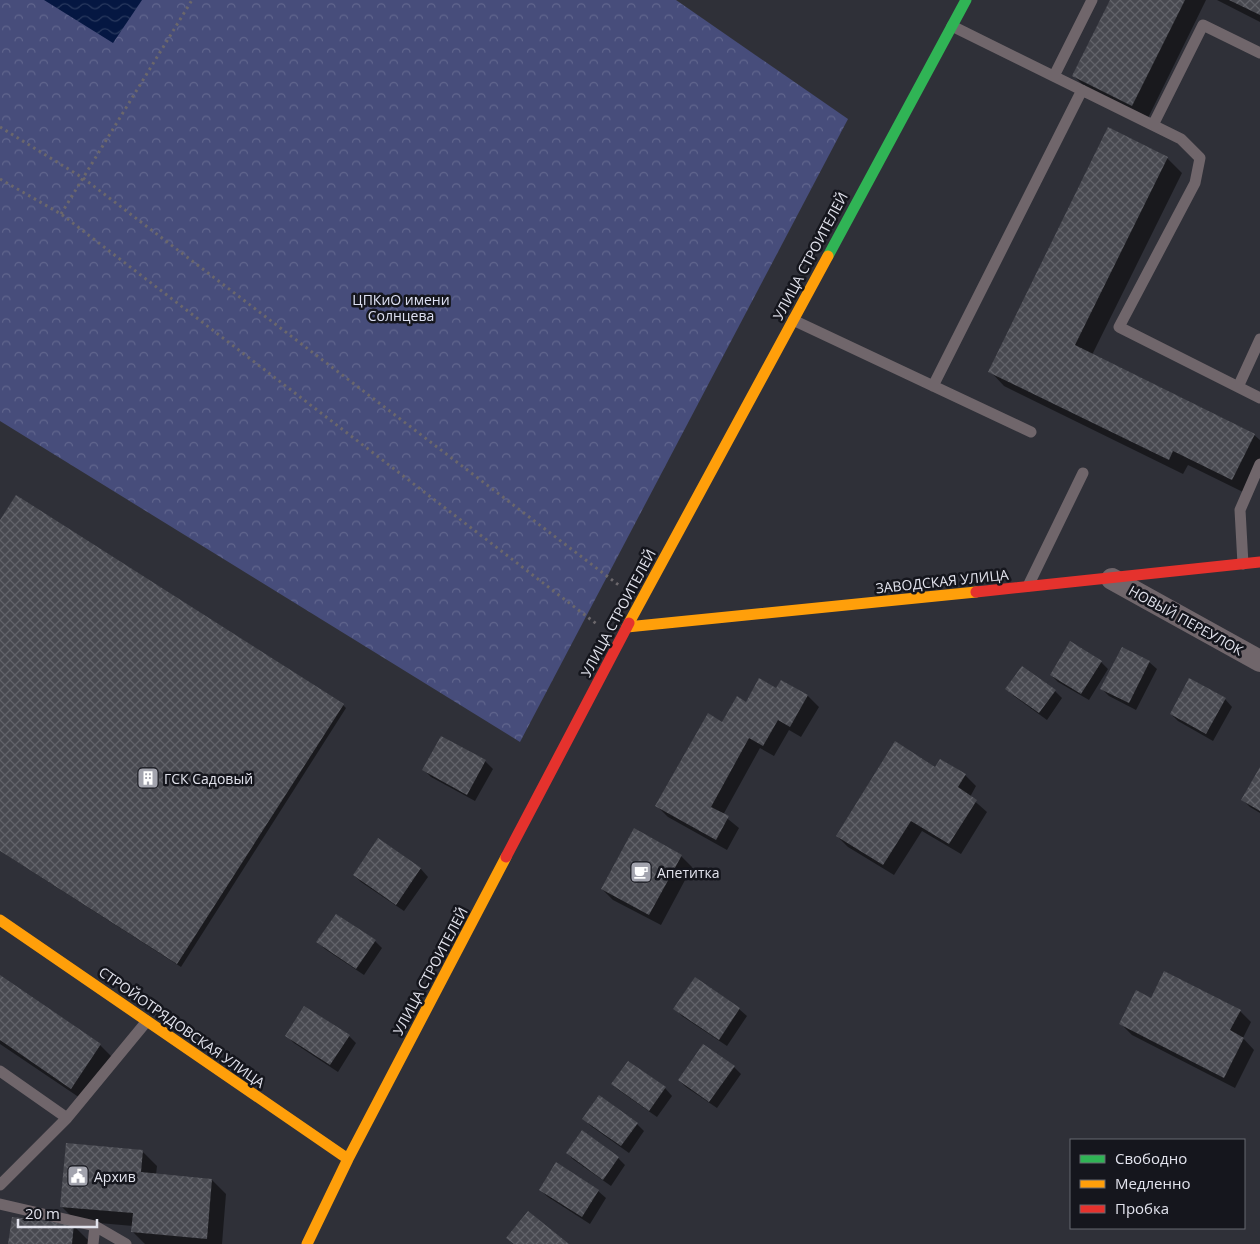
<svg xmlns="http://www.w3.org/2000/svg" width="1260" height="1244" viewBox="0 0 1260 1244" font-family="'Open Sans',sans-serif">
<defs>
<pattern id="park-crowns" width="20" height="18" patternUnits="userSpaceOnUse" patternTransform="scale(1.25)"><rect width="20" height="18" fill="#474d7b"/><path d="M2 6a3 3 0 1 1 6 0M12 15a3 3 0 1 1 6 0" fill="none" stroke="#61668e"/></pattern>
<pattern id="water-waves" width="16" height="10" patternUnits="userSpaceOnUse" patternTransform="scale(1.25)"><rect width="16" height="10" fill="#051742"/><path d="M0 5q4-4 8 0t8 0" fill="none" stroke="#29395e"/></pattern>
<pattern id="building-cross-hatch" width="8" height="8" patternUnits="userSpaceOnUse" patternTransform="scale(1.25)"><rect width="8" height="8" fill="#484950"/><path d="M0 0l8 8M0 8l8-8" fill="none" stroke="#62636a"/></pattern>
</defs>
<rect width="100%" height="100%" fill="#2f3038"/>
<path fill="url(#park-crowns)" d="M0,0h676l172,119 -328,623 -520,-321z"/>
<path fill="url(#water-waves)" d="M44,0h98l-29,43z"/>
<path fill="#0007" d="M1111,0h95l-59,120 -59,-30 -14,-14z
M1217,0h43v22z
M1167,158l15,15 -90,182 162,80 6,5v27l-13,27 -59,-29 -5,9 -179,-88 -14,-15z
M0,522l343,183 3,3 -165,259 -181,-116z
M1101,662l7,7 -19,31 -31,-18 -7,-7z
M1149,662l8,7 -21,41 -27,-14 -7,-7z
M782,681l26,15 11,11 -18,30 -12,-7 -15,26 -14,-8 -37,67 16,13 -12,22 -59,-33 -11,-11 66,-83 24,-20 30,-13z
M1007,688l48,3 7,7 -15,22 -33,-24z
M1225,699l7,8 -19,34 -35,-20 -7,-7z
M442,737l43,24 8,8 -18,32 -44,-24 -7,-7z
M936,769l29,6 11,11 -6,11 17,15 -26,42 -39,-23 -28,44 -46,-28 -11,-11z
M1260,769v44l-10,-6 -7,-7z
M378,840l43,29 7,8 -24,34 -43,-29 -7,-7z
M681,856l11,11 -31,58 -48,-25 -11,-11z
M375,941l7,7 -18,27 -39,-26 -7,-7z
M0,977l100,68 15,15 -29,42 -86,-58z
M1151,999l89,12 11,11 -8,16 11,12 -19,38 -103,-53 -11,-11z
M675,1009h64l8,7 -20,30 -45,-30z
M287,1036h62l7,7 -18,29 -44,-29z
M734,1067l7,7 -24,34 -31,-21 -7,-7z
M612,1084l53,4 7,8 -15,21 -37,-26z
M584,1119l53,5 7,7 -15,22 -38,-27z
M142,1151l15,15 -1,9 56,5 14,14 -4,50h-77l-12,-12v-6l-57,-5 -14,-14z
M567,1153l51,5 7,7 -14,21 -37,-26z
M540,1190l58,1 8,7 -16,26 -42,-27z
M74,1226l14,14v4h-78z"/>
<path fill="url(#building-cross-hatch)" d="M1110,0h75l-53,106 -60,-30z
M1229,0h31v15z
M1108,127l60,30 -93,188 180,89 -23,46 -59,-29 -4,9 -181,-88z
M16,495l328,209 -167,260 -177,-113v-331z
M1070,641l32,20 -21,33 -31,-19z
M1122,647l28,14 -21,42 -29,-14z
M1022,666l34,24 -17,23 -34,-24z
M759,678l17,10 5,-8 27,15 -18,32 -12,-7 -15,26 -14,-8 -38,69 18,9 -13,24 -61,-34 53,-93 14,9 15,-26 9,6z
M1189,678l37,20 -20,36 -36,-20z
M441,736l45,24 -19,35 -45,-25z
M895,741l40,26 5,-8 26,15 -8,13 19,13 -28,44 -38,-23 -28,44 -47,-29z
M1260,767v44l-19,-11z
M634,828l48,27 -33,60 -48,-26z
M378,838l43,30 -25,37 -43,-30z
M336,914l40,26 -20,29 -40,-27z
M1164,971l77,39 -11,20 14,8 -20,40 -105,-54 17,-34 15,8z
M0,975l101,69 -30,45 -71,-49z
M695,977l45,31 -21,32 -46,-31z
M304,1006l46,29 -20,30 -45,-29z
M703,1044l32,22 -26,36 -31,-22z
M628,1061l38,26 -17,24 -38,-27z
M599,1095l39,28 -17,23 -39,-27z
M582,1130l37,27 -16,23 -37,-27z
M66,1143l77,7 -2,22 71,7 -5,60 -76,-7 2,-19 -73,-6z
M556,1162l43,28 -17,27 -43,-27z
M528,1211l41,33h-55l-8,-6z
M12,1217l62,7 -2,20h-64z"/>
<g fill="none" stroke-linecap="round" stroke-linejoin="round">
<path stroke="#6b676b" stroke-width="3" stroke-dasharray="2.5 4" stroke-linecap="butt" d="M0,127l83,51 537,408
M0,179l61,35 537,411
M61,214l131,-214"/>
<path stroke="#70666b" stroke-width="11" d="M952,26l229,113 19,19 -5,25 -76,144 141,71
M1054,76l38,-76
M1153,125l50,-100 57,28
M793,320l238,112
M933,386l149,-296
M1238,387l22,-48
M1243,564l-3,-54 20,-46
M1028,586l55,-113
M0,1071l67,47
M0,1185l67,-67 80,-97
M0,1204l95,22 31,18
M93,1244l2,-18"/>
<path stroke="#70666b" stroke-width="22" d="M1112,579l148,82"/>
<path stroke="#30b455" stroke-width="11" d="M828,256l138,-256"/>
<path stroke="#ff9f0a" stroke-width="11" d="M629,623l199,-367
M627,627l349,-35
M0,920l348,239
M307,1244l41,-85 158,-302"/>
<path stroke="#e5322d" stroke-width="11" d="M976,592l284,-30
M506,857l123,-234"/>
</g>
<defs>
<g id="building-square" transform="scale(1.125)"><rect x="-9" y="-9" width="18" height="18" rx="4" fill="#a3a4ae" stroke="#15161d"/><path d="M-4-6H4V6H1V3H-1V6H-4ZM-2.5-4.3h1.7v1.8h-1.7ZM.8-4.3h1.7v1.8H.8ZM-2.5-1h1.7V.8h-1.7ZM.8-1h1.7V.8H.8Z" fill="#fff"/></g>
<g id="cafe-square" transform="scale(1.125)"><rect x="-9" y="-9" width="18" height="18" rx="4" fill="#a3a4ae" stroke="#15161d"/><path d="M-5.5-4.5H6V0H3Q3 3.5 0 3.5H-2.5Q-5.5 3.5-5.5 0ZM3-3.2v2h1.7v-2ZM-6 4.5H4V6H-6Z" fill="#fff"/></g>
<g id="civic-square" transform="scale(1.125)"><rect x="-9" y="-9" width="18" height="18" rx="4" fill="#a3a4ae" stroke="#15161d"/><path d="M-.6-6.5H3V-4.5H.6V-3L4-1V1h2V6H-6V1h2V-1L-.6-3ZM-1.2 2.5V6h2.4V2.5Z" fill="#fff"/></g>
</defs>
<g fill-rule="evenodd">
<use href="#building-square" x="148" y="778"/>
<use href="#cafe-square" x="641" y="872"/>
<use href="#civic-square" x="78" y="1176"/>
</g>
<g text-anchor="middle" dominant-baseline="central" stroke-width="5" stroke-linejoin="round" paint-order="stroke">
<g font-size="14" fill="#e2e3ed" stroke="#15161d">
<text transform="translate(810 256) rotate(-62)">УЛИЦА СТРОИТЕЛЕЙ</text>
<text transform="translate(942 581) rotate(-6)">ЗАВОДСКАЯ УЛИЦА</text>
<text transform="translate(618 613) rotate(-62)">УЛИЦА СТРОИТЕЛЕЙ</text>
<text transform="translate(1186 620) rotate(29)">НОВЫЙ ПЕРЕУЛОК</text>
<text transform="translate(430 971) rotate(-62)">УЛИЦА СТРОИТЕЛЕЙ</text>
<text transform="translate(182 1027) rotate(35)">СТРОЙОТРЯДОВСКАЯ УЛИЦА</text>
</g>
<g font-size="14" fill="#dee1f3" stroke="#15161d">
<text x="401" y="299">ЦПКиО имени<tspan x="401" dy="16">Солнцева</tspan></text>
</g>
<g font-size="14" fill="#e2e3ed" stroke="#15161d" text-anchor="start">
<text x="164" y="778">ГСК Садовый</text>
<text x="657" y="872">Апетитка</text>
<text x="94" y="1176">Архив</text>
</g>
</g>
<rect x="1070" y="1139" width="175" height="90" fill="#15161d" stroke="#676870"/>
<rect x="1080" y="1155" width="25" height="8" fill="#30b455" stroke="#676870"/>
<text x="1115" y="1164" font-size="15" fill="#e2e3ed">Свободно</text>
<rect x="1080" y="1180" width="25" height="8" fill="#ff9f0a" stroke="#676870"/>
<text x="1115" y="1189" font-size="15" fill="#e2e3ed">Медленно</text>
<rect x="1080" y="1205" width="25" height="8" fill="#e5322d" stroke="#676870"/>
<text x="1115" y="1214" font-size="15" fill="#e2e3ed">Пробка</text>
<path d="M18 1219v8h79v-8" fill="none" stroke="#e2e3ed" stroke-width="2.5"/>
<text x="25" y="1219" font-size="15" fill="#e2e3ed" stroke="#15161d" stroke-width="4" paint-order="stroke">20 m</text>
</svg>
